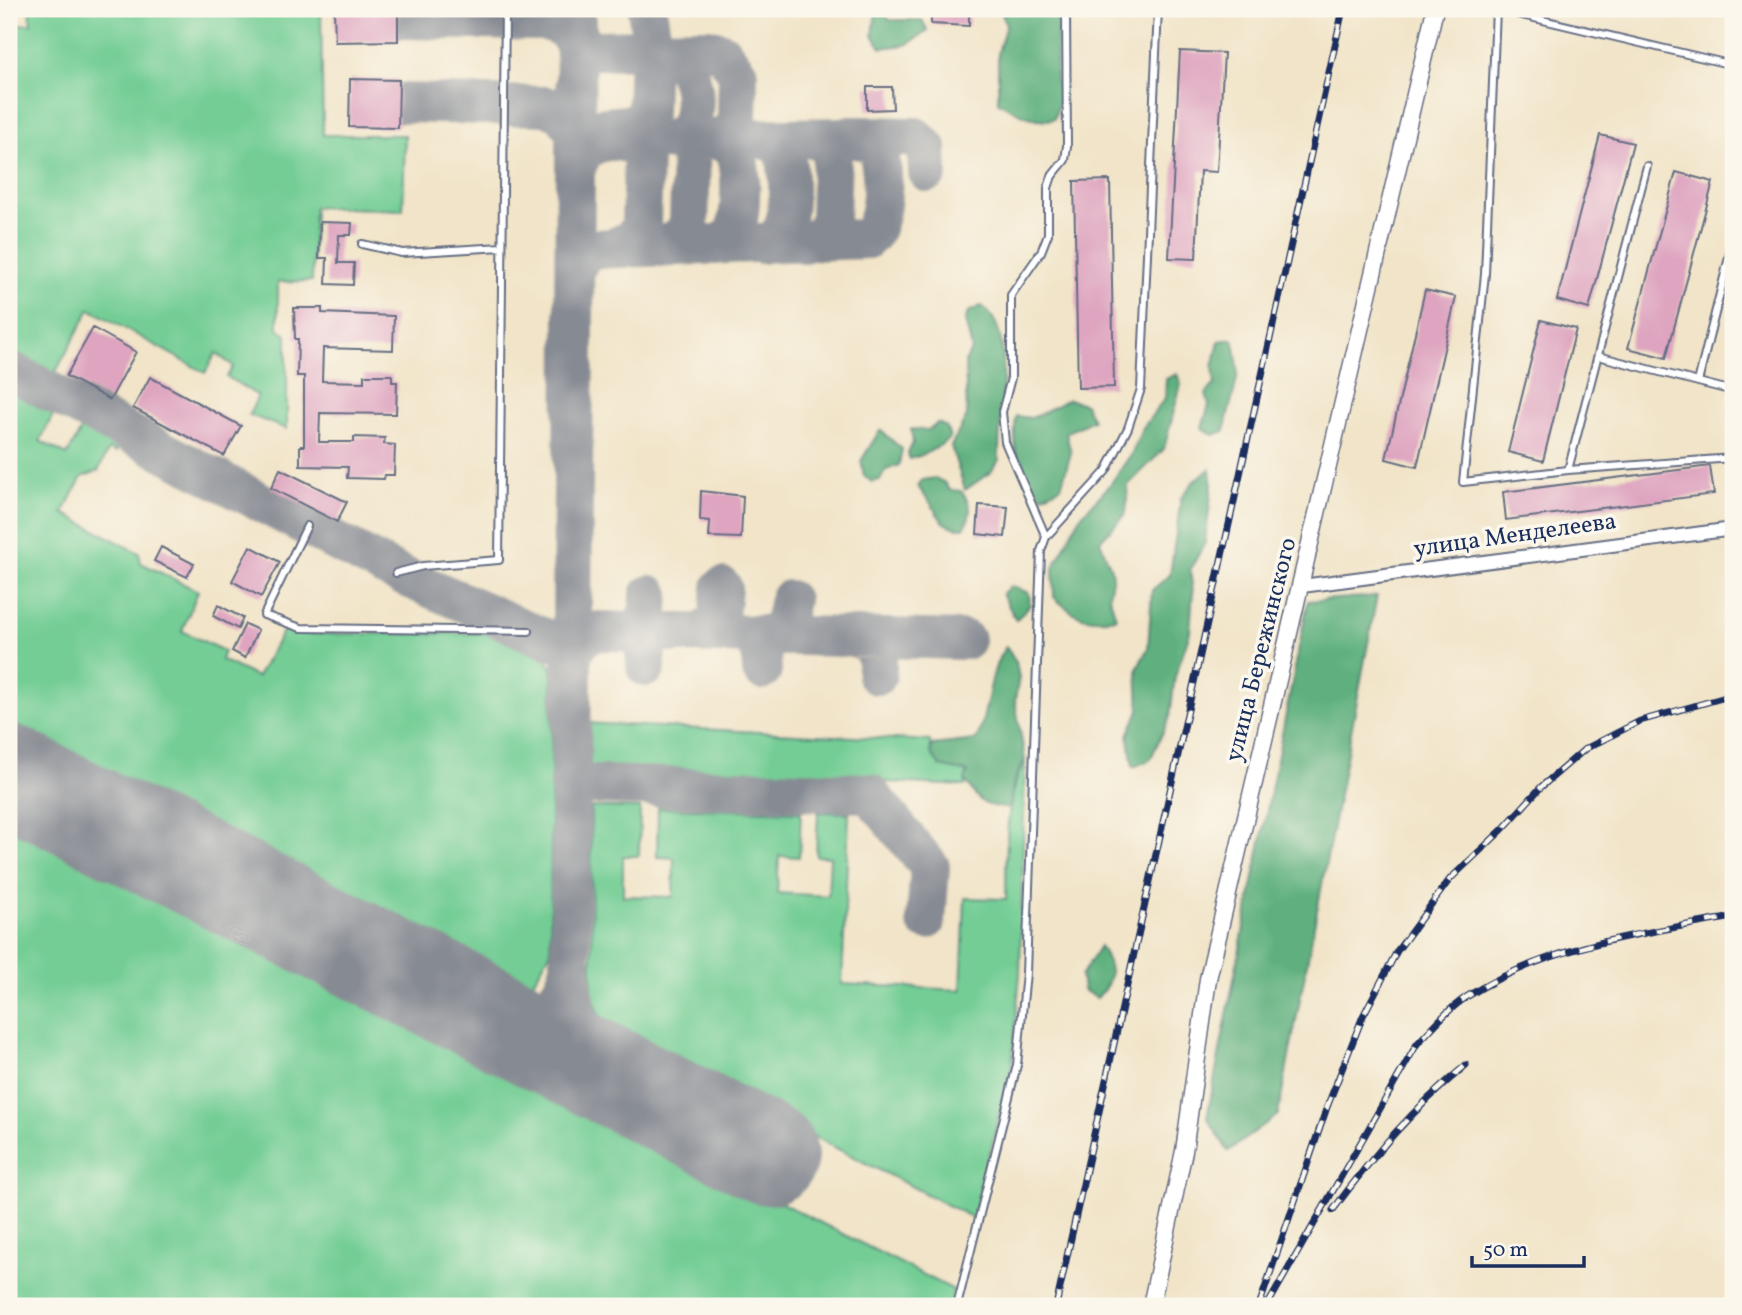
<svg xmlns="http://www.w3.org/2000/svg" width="1742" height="1315" viewBox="0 0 1742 1315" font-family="Vollkorn,serif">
<rect width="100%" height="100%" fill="#fbf7ec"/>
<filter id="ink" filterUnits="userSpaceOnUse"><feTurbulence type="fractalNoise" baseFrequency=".0143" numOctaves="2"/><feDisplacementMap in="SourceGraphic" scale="14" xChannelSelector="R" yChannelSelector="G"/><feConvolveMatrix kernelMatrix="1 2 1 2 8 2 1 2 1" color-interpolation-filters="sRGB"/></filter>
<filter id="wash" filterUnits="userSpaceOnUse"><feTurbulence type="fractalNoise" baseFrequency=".00686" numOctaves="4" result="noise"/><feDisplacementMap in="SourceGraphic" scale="28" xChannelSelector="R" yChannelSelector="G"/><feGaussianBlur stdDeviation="1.57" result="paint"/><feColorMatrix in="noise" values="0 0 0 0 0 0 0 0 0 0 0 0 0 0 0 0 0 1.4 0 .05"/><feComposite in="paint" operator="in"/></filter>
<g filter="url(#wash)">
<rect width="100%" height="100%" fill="#f1e4c8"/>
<path fill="#73cd94" stroke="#477e79" stroke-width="2" d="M30,9h291l2,126h82l-2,75 -89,-3 -2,74 -34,1v47l9,6v94l-38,-14 9,-19 -31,-19 6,-11 -17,-13 -11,20 -115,-64 -36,66 -45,-23v-327l22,-1z
M9,384l47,25 -16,32 27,14 18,-32 36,19 -5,10 -7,-3 -11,22 -16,6 -19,36 76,40 2,10 57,28 -16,40 42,20 -3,9 36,17 28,-49 16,6 204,-1 32,15 15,20 -2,285 -17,29 -21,2 -503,-254z
M586,723l344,18 1,12 37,19 -3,14 -378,-19z
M1025,760l-5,213 -8,92 -39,153 -358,-183 -14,-17 -9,-24 -1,-187 49,1 -1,48h-16v40l50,1 1,-39 -17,-1 1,-49 143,4 -2,45 -20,-1 -2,37 51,3 2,-39 -14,-1 2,-44 31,1 -7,171 119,6 4,-92 41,1c1,-46 -3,-98 19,-139z
M9,814l945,476 -4,16h-941z"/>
<path fill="#5eb07e" stroke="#3c706e" stroke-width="2" d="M1000,9h58l-2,71 5,17 -7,22c-21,4 -38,-7 -56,-17v-49l8,-29z
M884,10l5,10h33l6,11 -22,14 -25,3 -8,-13 3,-24z
M981,306c38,22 16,115 18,154l-8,12 -26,18 -14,-44 16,-30 -2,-54 7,-13 -7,-28 3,-9z
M1233,339c12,44 -3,53 -8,92l-12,4 -11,-7 7,-23 -3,-11 9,-10 -2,-17 6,-26z
M1177,374l4,10 -17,65 -36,36 -2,28 -26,28 13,33 -4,21 7,23c-30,4 -40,0 -62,-21l-1,-28 26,-51 30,-32 23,-33 10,-24 23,-31 1,-19z
M1069,399l16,5 8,16 -27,13 5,20 -10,34 -18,9c-26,-18 -31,-50 -27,-80l16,2z
M938,423l8,4 4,11c-11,9 -27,18 -41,21l-1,-7 5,-9 -2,-14 17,1z
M880,430l22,19 -3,16 -13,5 -6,10 -8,2 -8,-6 -3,-15z
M1210,469l2,17 -7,57 -15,27 3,22 -3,40 -15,45 -5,40 -20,43 -17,7 -5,-32 11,-24 -2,-42 11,-21 4,-58 18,-15 11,-77 13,-17z
M935,478l10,5 4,7 12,1c11,14 12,22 3,37 -19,1 -24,-9 -32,-23 -4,-7 -10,-11 -14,-19l4,-6z
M1011,586l18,7 1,12 -14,15 -14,-26z
M1377,596l-99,519 -50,36 -21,-34 101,-516z
M1006,647l10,15 3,16 -4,22 10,60 -11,21 -4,27c-28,-1 -30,-5 -45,-28l3,-8 -28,-6 -9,-13 1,-8 44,-5c13,-27 13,-74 30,-93z
M1100,946c13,22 15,33 -3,52l-14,-8 -2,-14z"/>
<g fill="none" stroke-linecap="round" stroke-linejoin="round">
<path stroke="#868a93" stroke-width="40" d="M576,9l-6,950c3,43 10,75 31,113
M398,19l149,2 18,8 11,17
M576,29l7,15 11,6 114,-2 14,4 16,21 -1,46 -6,13 -16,7
M662,49c32,11 37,48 27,78l-11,11 -11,2
M399,103l147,3 17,8 13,19
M599,128l37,-4 11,-13 3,-83 -3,-19
M847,136l68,1 12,11 1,24
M715,139l18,7c10,10 9,73 1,86 -4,7 -11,10 -18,13
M804,243l18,-8 8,-14 2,-70 -7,-9 -12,-4
M762,244c9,-2 17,-7 21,-16 7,-14 8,-73 -3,-84l-17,-5
M660,247l21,-9 8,-14 2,-70 -12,-12 -12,-2
M613,248l20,-9 8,-13 2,-70 -12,-12 -13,-3
M575,271l8,-18 9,-4 275,-10c18,-13 21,-82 5,-97l-28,-5 -233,4c-19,1 -30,10 -35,28
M9,370l387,203 155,68 21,3
M703,634l16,-16 3,-31
M746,635l15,14 1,21
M768,635l15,-8 6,-27
M857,637l15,9 5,13v16
M572,652l13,-17 14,-4 366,9
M646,667l-1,-21 -15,-14c17,-9 19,-19 20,-37
M570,784l299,9 61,74 -4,53
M489,1016c44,5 72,-6 82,-53"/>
<path stroke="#868a93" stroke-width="100" d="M9,774l759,381"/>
</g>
<g id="blocks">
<path fill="#dea4c0" d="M334,9h64v32l-63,1z
M931,9h38v17l-38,-2z
M1180,51l44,2 -7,119 -17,-1 -4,88 -27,-1z
M350,79l49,1 -1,48 -49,-1z
M867,87h25l1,22 -26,1z
M1600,135l33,8 -44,166 -32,-9z
M1676,172l37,10 -47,176 -38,-10z
M1110,180l4,207 -36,1 -4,-207z
M320,222l32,1 -1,12h-12l-1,28h16l-1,22 -27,-1 1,-26h-8z
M1425,290l31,7 -39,170 -31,-8z
M294,308h28v5l72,3 -1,34 -70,-2 -1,33 42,1v-7h28v7h5l-1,32 -76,-1 -1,29h35v-5l31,1 -1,6 11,1 -1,30h-9l-1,4 -37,-1 1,-11 -48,-1v-20h4v-70h-7l1,-37h-3z
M1541,320l35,9 -33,132 -35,-9z
M93,328l43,24 -26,48 -44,-24z
M150,377l91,49 -17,30 -91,-48z
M1710,466l4,28 -208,26 -3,-28z
M280,469l67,33 -10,20 -66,-34z
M701,491l42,5 -2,42 -32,-1 1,-16 -10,-1z
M979,505l29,2 -3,30 -28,-3z
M250,546l30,16 -19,35 -29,-16z
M161,547l33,17 -7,13 -33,-16z
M218,605l25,13 -5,11 -25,-13z
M245,624l13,6 -13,28 -13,-7z"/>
</g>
</g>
<g filter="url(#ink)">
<use href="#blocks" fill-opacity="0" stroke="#666e83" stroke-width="2"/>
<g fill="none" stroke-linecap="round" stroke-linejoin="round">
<g stroke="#666e83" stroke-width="10">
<path id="service" d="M1496,9l-11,265 -22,208 105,-12 165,-12
M1496,9l237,56
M362,244l40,9 100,-6
M1598,356l135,35
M1698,382l35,-141
M1568,470l79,-304
M307,526l-43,89 37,13 228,3
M1046,537l60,-66 22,-43 13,-39 17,-380
M396,573l27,-7 76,-6 6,-551
M957,1306l60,-241 9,-92 15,-422 5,-14 -41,-95 -3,-30 9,-34v-83l30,-43 7,-18v-46l4,-12 13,-16 2,-14 -1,-137"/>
</g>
<g stroke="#666e83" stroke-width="16">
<path id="minor" d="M1302,586l431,-57"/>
</g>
<g stroke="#666e83" stroke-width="19">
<path id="secondary" d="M1151,1306l33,-155 24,-172 227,-970"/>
</g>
<use href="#service" stroke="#fff" stroke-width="6"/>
<use href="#minor" stroke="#fff" stroke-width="12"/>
<use href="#secondary" stroke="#fff" stroke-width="16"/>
<g stroke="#1b2f5e" stroke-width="7">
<path id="rail" d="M1333,1210c43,-58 77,-98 133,-145
M1056,1306l287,-1297
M1259,1306l68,-199 36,-91 34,-65 53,-72 52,-49 39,-43 44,-38 55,-28 93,-26
M1267,1306l150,-262c16,-17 31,-35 51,-48 78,-50 175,-63 265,-79"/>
</g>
<use href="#rail" stroke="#fbf7ec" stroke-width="4.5" stroke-dasharray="13" stroke-linecap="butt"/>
</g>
</g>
<g text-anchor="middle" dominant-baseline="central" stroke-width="7" stroke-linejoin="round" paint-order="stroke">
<g font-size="24" fill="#1b2f5e" stroke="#fbf7ec">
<text transform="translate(1515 536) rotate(-8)">улица Менделеева</text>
<text transform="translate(1262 650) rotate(-76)">улица Бережинского</text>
</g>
</g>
<rect width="1742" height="1315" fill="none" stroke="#fbf7ec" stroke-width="35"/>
<path d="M1472 1256v10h112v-10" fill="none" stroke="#1b2f5e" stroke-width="3.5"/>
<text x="1483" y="1256" font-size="21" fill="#1b2f5e" stroke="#fbf7ec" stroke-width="5" paint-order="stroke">50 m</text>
</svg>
